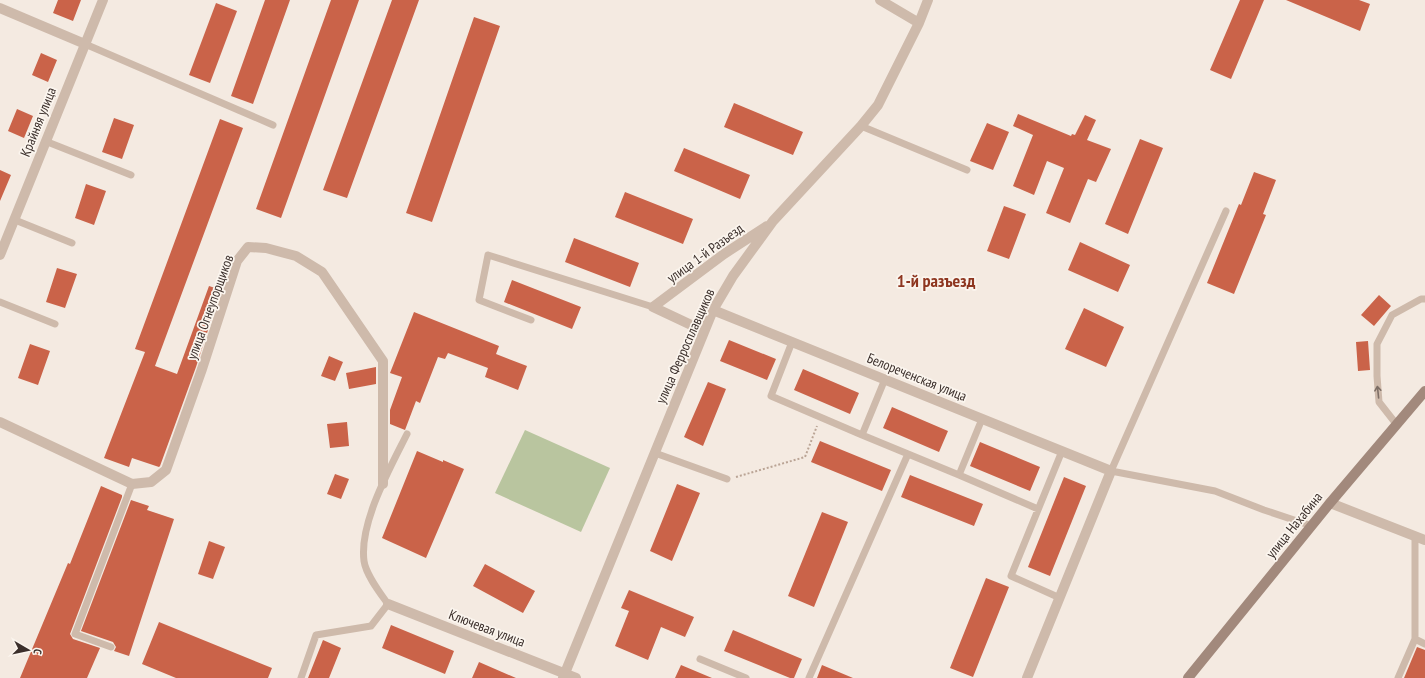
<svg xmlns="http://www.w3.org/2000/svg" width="1425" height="678" viewBox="0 0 1425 678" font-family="'PT Sans Narrow',sans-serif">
<rect width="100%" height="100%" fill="#f4eae1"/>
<path fill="#b9c59f" d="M525,430l85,38 -29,64 -86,-39z"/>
<path fill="#ca6349" d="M58,0h23l-8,21 -20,-8z
M265,0h25l-37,104 -22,-8z
M331,0h28l-78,218 -25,-9z
M392,0h27l-72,198 -24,-8z
M1240,0h24l-33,79 -21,-9z
M1286,0h73l11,4 -10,27z
M216,3l21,8 -27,72 -21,-8z
M474,17l26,9 -68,196 -26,-9z
M41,53l16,7 -9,22 -16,-7z
M734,103l69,29 -10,23 -69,-28z
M17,109l16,7 -9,22 -16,-7z
M1018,114l53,22 1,-2 3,1 10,-20 11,5 -9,20 24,9 -15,33 -8,-3 -18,44 -24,-10 18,-45 -17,-7 -13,34 -21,-9 20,-51 -20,-9z
M114,118l20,7 -12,34 -20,-7z
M220,119l23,9 -88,238 22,8 32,-88 12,4 -25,77 -36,99 -1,1 -27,-9 -3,9 -25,-9 41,-106 -10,-3z
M987,123l22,9 -16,38 -23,-9z
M1140,139l23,9 -35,86 -23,-10z
M684,148l66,27 -10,24 -66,-28z
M0,170l11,5 -11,26z
M1254,172l22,8 -13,34 3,1 -32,79 -27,-11 32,-79 2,1z
M86,184l20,7 -12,34 -19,-7z
M625,192l68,27 -10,25 -68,-27z
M1004,206l22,8 -17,45 -22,-8z
M574,238l65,25 -9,24 -65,-25z
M1080,242l50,23 -12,27 -50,-22z
M57,268l20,6 -12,34 -19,-6z
M512,280l69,27 -9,22 -68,-27z
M1379,295l12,11 -17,20 -13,-11z
M1084,308l40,19 -18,40 -41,-18z
M414,312l85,34 -3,8 31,12 -9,24 -33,-13 3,-9 -40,-15 -3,6 -7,-2 -18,46 -4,-2 -11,29 -15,-6v-14l12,-33 -12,-4z
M729,340l47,19 -9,21 -47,-19z
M1368,341l2,29 -12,1 -2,-29z
M30,344l20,7 -12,34 -20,-7z
M329,356l14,6 -8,19 -14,-5z
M376,367v17l-27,5 -3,-16z
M803,369l56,24 -9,21 -56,-24z
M708,382l18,7 -23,57 -19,-9z
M892,407l56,24 -9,21 -56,-24z
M347,422l2,24 -19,2 -3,-24z
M820,441l71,29 -9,21 -71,-29z
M980,442l60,25 -10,24 -60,-25z
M417,451l26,11v-2l21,9 -38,89 -44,-20z
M335,474l14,5 -8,20 -14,-5z
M910,475l73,29 -9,22 -73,-29z
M1064,477l22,9 -36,90 -22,-9z
M677,484l23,9 -28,68 -22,-10z
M101,486l21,9v2l-52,137 3,5 27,9 -13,30h-67l48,-115 2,1z
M131,500l18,6 -2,4 27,9 -45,137 -15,-5 2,-4 -3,-5 -32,-11z
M822,512l26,10 -34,85 -26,-11z
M209,541l16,6 -12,32 -15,-5z
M485,564l50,27 -12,22 -50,-27z
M986,578l23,9 -36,90 -23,-9z
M629,590l65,27 -9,20 -24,-10 -13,33 -33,-14 14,-35 -8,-3z
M159,622l113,46 -4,10h-92l-34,-14z
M391,625l63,26 -9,23 -63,-26z
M733,630l69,29 -8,19h-4l-66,-27z
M323,640l18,8 -12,30h-21z
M1417,647l8,3v28h-21z
M479,662l37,16h-44z
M681,665l31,13h-37z
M822,665l31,13h-36z"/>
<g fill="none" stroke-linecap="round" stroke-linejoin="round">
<path stroke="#baa495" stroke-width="2" stroke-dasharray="2 2" stroke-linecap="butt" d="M736,477l69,-20 12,-31"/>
<path stroke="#cebaab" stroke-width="7" d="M85,44l188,81
M861,126l106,44
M45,141l86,34
M1226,211l-115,260 104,20 49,19 48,16
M15,220l57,23
M0,302l55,22
M531,320l-52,-20 9,-45 165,52
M792,342l-21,54 91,39
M885,379l-23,56 97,40 23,-56
M1397,425l-18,-23 -2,-26v-32l15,-29 29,-16h4
M655,453l72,26
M959,475l79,34
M1060,598l-49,-22 51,-125
M1415,639l10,5
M111,647l-36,-13 57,-150
M700,659l46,19
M301,678l15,-43 55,-9 17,-22c-8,-11 -22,-29 -24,-43 -5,-38 26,-93 43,-127
M809,678l99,-224
M1398,678l17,-39v-103"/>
<path stroke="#cebaab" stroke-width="10" d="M880,0l39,23
M0,8l85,36
M0,255l103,-255
M713,310l398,161 -84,207
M704,331l-51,-24 71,-53 43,-28
M0,422l132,62 19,-2 15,-12 36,-101 35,-108 11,-14 18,1 30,8 26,16 61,89v123
M1330,503l95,37
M388,604l188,74
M563,678l150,-368 20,-34 40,-55 88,-95 17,-21 41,-82 9,-23"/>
<path stroke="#a2897c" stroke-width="10" d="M1188,678l142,-175 95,-112"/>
</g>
<defs><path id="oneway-shaft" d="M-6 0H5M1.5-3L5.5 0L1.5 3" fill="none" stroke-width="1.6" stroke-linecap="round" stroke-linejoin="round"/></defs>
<use stroke="#7d6e65" href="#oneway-shaft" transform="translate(1378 392) rotate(-96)"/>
<g text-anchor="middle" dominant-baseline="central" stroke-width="3.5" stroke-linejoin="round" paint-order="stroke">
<g font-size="14" fill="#3b2f2b" stroke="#fbf5ee">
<text transform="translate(38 122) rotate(-68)">Крайняя улица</text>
<text transform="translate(705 253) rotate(-36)">улица 1-й Разъезд</text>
<text transform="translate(210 307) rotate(-70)">улица Огнеупорщиков</text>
<text transform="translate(685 346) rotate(-66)">улица Ферросплавщиков</text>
<text transform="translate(917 377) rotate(22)">Белореченская улица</text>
<text transform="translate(1294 525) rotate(-51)">улица Нахабина</text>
<text transform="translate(487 628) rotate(21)">Ключевая улица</text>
</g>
<g font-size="18" font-weight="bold" fill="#8e3620" stroke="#fbf5ee">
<text x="936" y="280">1-й разъезд</text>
</g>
</g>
<g transform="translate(28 650) rotate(99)" stroke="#fbf5ee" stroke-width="3" paint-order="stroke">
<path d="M0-3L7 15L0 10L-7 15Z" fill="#3b2f2b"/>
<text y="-6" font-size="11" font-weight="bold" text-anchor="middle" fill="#3b2f2b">С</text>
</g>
</svg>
